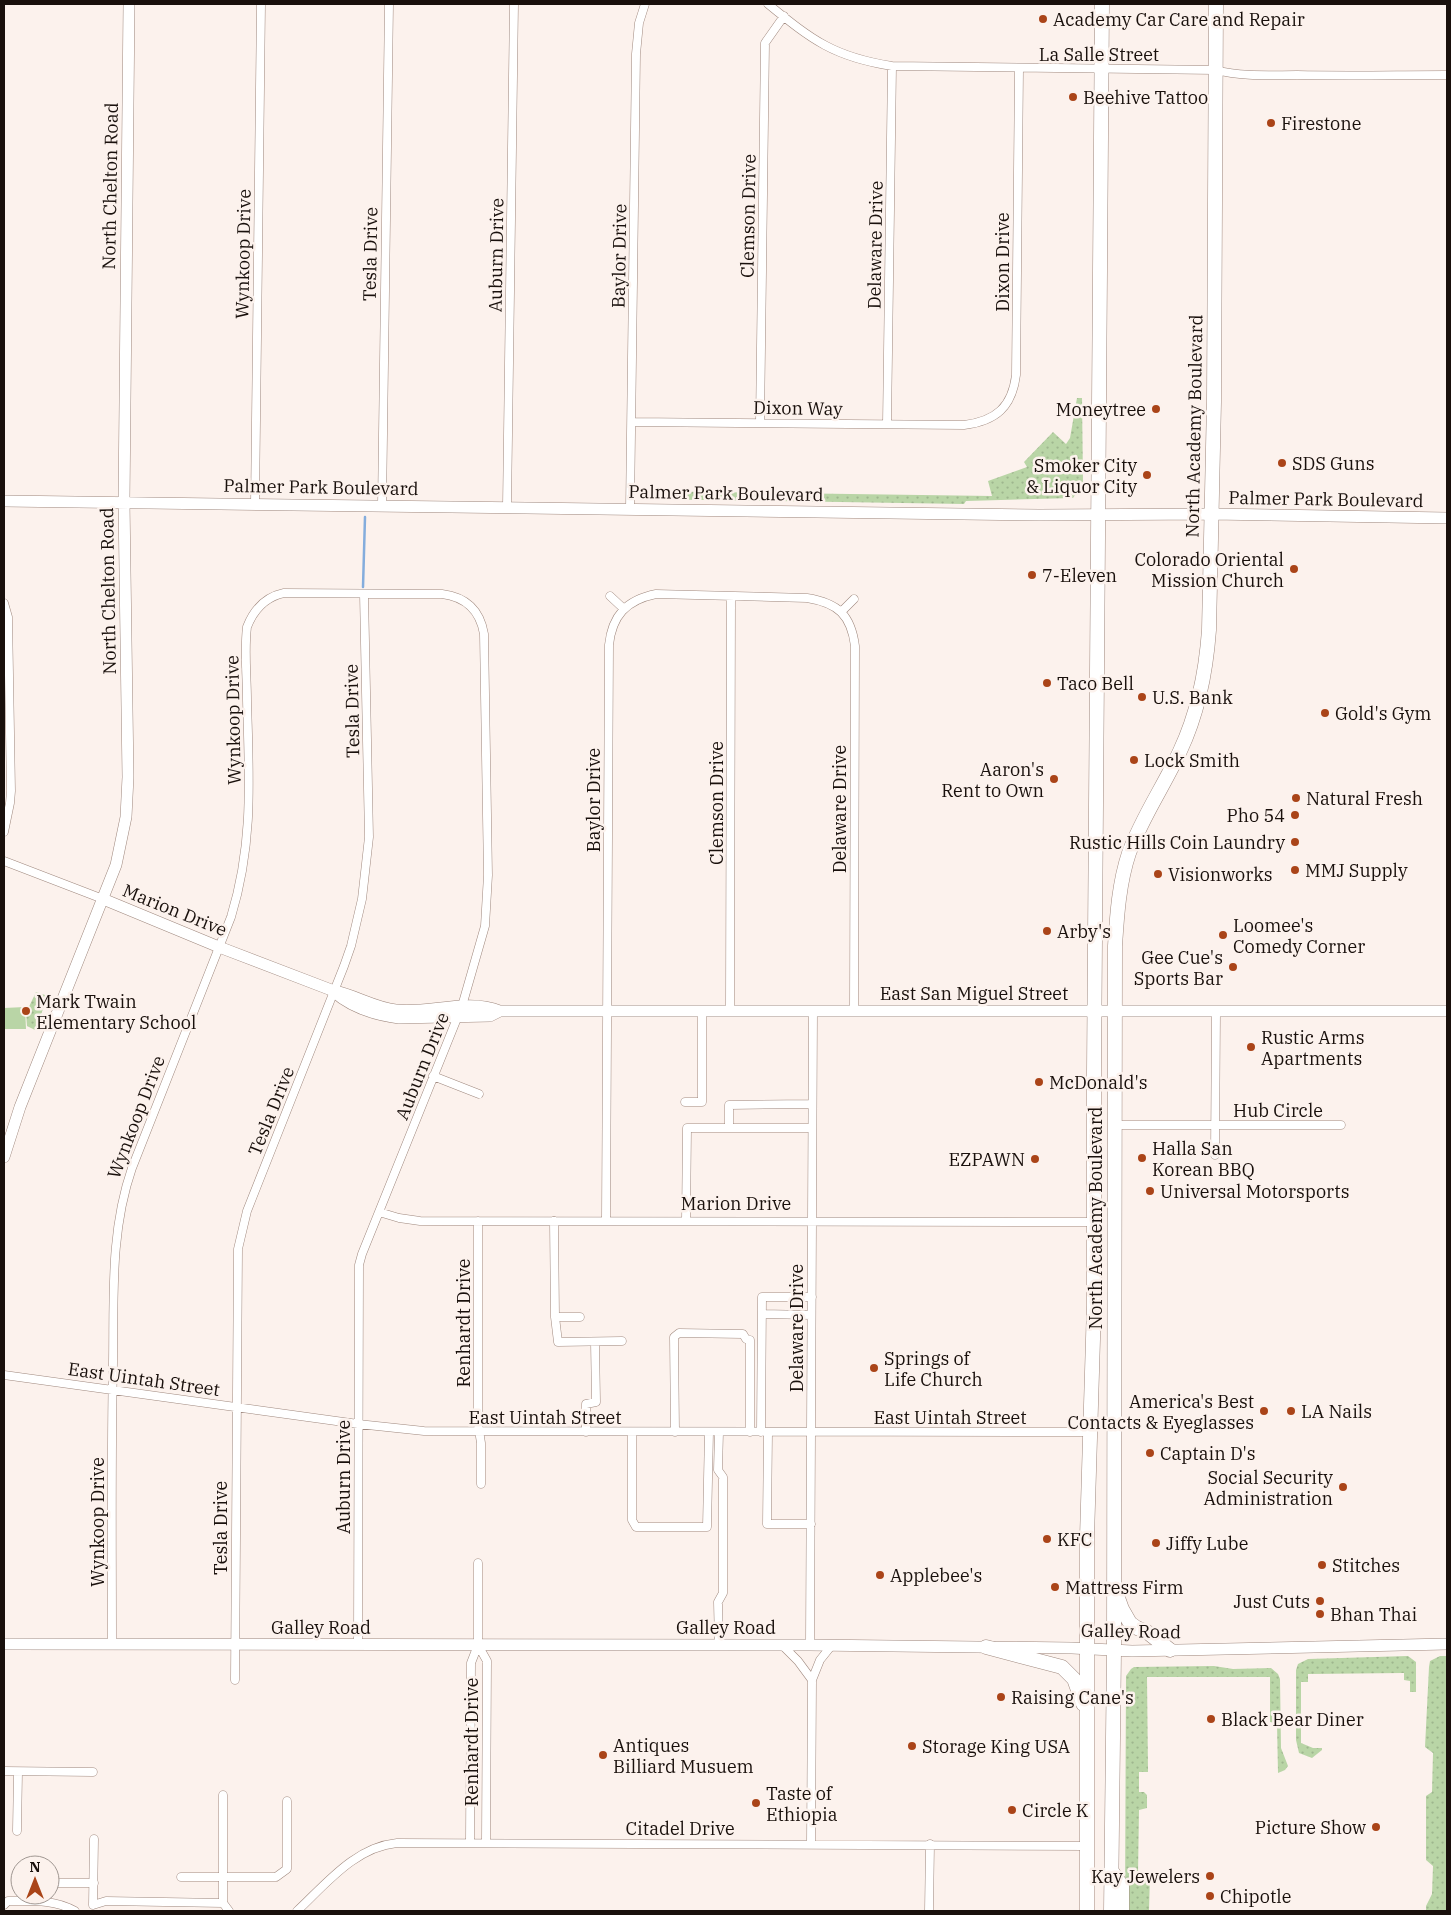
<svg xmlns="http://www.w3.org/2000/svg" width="1451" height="1915" viewBox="0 0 1451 1915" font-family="'IBM Plex Serif',serif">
<defs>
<pattern id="grass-dots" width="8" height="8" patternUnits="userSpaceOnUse" patternTransform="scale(1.25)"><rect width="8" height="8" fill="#b9d5a6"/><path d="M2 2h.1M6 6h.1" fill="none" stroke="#9eb68e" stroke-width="1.8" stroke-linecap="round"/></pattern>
</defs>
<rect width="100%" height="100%" fill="#fcf2ed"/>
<path fill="url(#grass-dots)" d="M1077,398h5l1,86 -10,14 -107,3 -2,3 -322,-5 -4,-4 1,-4 353,5 -4,-15 39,-14 -3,-5 29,-30 13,12 4,-6z
M36,992l12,4 -13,34 -8,-4 -1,-13z
M1408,1656l8,6v30h-6v-11l-6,-1v-7l-96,1v8h-7v61l12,5h9v2l-10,8 -13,-5 -3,-13v-70l2,-6 10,-5z
M1440,1656h7v255h-21v-5l6,-12 1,-28 -7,-6v-64l6,-4 1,-39 -8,-6 4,-80 1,-6z
M1214,1666l19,3 38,-1 7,6 2,5 1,69 7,18 -3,4 -7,3 -1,-50 -7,-1v-45h-123l1,95h-9v20h5l3,3v13l-8,2 -1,64h12l-1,37h-24l1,-235 5,-7 3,-2z"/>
<path fill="#b9d5a6" d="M25,1007l1,22h-22v-21z"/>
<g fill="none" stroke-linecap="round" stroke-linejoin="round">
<path stroke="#84addd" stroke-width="2.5" d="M363,587l2,-70"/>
<g stroke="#9f887e" stroke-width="9">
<path id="street" d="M768,4c44,36 66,53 124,62l324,4c26,7 54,5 81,5 50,1 100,0 150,0
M632,422l332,3c32,-4 48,-18 52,-50l3,-306
M760,423l5,-380 19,-27
M887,424l5,-358
M255,504l6,-500
M382,506l7,-502
M507,507l7,-503
M630,509l6,-455 3,-31 6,-19
M610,596l14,13
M4,603l4,14 3,174 -1,12 -6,29
M842,611l12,-12
M4,861l99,38
M730,1010l1,-414
M433,1076l46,18
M685,1102h17v-92
M1115,1125h226
M729,1128v-23l83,-1
M1215,1155l1,-144
M379,1212l20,6 21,3 674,1
M478,1221v203l3,19v41
M554,1221l1,96h25
M606,1221l3,-576c3,-29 17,-45 47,-51l151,4c31,5 44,17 48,48l-1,364
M686,1221l1,-93h125
M762,1314l49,1
M555,1317l3,25 64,-1
M4,1375l354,49 66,7 666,1
M586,1432v-28l10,-2 -1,-60
M632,1432v88l4,7h71l2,-95
M675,1432l-1,-95 5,-4 64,1 3,5 4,1v92
M761,1432l1,-135h50
M768,1432l-1,92h44
M112,1643c0,-93 -1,-187 1,-280 1,-66 -3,-132 19,-195l99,-251c23,-75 18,-140 16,-217 0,-24 -3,-49 0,-73 7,-18 18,-30 37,-34l158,1c24,3 38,16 42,40l4,241 -3,51 -23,80 -100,248 -3,11 -1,379
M478,1645l9,16 -1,181
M719,1645l-1,-43 5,-9v-116l-5,-7 1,-38
M782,1645l16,16 14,19
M810,1645l3,-635
M235,1680l3,-431 9,-38 97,-245 7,-20 11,-47 7,-62 -5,-243
M4,1771l89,1
M223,1795v108
M17,1831l1,-59
M94,1839l-1,66 13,-4 117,2 6,8
M470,1842l1,-179 7,-18v-82
M811,1844l1,-164 8,-20 12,-15
M181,1877h95l11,-8v-68
M50,1883h44
M4,1905l4,-4c23,0 46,-2 67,10
M297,1911c29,-27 58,-64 100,-68l690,3
M929,1911l1,-67"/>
</g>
<g stroke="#9f887e" stroke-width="12">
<path id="secondary" d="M4,501l1035,14 173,-1 235,4
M103,899l116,48 115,44c21,4 41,17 62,19 34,4 71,-12 104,1h947
M334,992c17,15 42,23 65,26l91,-2 10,-5
M4,1157l16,-50 96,-242 10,-48 2,-40 -4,-275 5,-498
M4,1644l806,1 262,3 60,3 315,-7"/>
</g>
<g stroke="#9f887e" stroke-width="15">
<path id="highway" d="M1117,1595l5,14 8,14 7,5 10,4 23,18
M986,1647l76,20 12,12 9,25
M1111,1870l11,16v25
M1087,1911v-374l7,-231v-234l8,-1068
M1111,1911l3,-260 1,-705c2,-31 4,-63 14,-93 13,-36 35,-67 51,-102 18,-38 26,-79 29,-121l5,-228 2,-398"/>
</g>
<use href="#street" stroke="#fff" stroke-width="8"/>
<use href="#secondary" stroke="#fff" stroke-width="11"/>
<use href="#highway" stroke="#fff" stroke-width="14"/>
</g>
<g fill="#aa4418" stroke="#fcf2ed" stroke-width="2">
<circle cx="1043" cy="19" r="5"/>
<circle cx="1073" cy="97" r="5"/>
<circle cx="1271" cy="123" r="5"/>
<circle cx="1156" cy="409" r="5"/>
<circle cx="1282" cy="463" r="5"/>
<circle cx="1147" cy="475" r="5"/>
<circle cx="1294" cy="569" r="5"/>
<circle cx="1032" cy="575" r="5"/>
<circle cx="1047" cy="683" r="5"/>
<circle cx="1142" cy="697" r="5"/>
<circle cx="1325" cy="713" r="5"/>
<circle cx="1134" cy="760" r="5"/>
<circle cx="1054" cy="779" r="5"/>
<circle cx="1296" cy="798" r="5"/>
<circle cx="1295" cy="815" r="5"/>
<circle cx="1295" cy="842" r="5"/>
<circle cx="1295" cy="870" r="5"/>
<circle cx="1158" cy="874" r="5"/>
<circle cx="1047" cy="931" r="5"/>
<circle cx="1223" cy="935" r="5"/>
<circle cx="1233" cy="967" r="5"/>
<circle cx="26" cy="1011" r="5"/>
<circle cx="1251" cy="1047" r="5"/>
<circle cx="1039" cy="1082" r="5"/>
<circle cx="1142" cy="1158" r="5"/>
<circle cx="1035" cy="1159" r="5"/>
<circle cx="1150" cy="1191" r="5"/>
<circle cx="874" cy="1368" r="5"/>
<circle cx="1264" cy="1411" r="5"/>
<circle cx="1291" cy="1411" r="5"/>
<circle cx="1150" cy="1453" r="5"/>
<circle cx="1343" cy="1487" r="5"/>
<circle cx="1047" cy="1539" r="5"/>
<circle cx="1156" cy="1543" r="5"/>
<circle cx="1322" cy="1565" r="5"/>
<circle cx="880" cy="1575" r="5"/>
<circle cx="1055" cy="1587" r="5"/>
<circle cx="1320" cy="1601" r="5"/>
<circle cx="1320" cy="1614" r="5"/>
<circle cx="1001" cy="1697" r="5"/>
<circle cx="1211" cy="1719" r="5"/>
<circle cx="912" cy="1746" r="5"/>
<circle cx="603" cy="1755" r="5"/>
<circle cx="756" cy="1803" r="5"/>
<circle cx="1012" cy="1810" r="5"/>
<circle cx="1376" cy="1827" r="5"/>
<circle cx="1210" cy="1876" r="5"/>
<circle cx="1210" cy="1896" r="5"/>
</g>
<g text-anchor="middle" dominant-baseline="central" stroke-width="5" stroke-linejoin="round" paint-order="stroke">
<g font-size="18" fill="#19100c" stroke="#fcf2ed" text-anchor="start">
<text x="1053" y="19">Academy Car Care and Repair</text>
<text x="1083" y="97">Beehive Tattoo</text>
<text x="1281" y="123">Firestone</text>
<text x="1146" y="409" text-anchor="end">Moneytree</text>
<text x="1292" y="463">SDS Guns</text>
<text x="1137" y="465" text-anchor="end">Smoker City<tspan x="1137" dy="21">&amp; Liquor City</tspan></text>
<text x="1284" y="559" text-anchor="end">Colorado Oriental<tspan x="1284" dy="21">Mission Church</tspan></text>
<text x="1042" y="575">7-Eleven</text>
<text x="1057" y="683">Taco Bell</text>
<text x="1152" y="697">U.S. Bank</text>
<text x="1335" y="713">Gold's Gym</text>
<text x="1144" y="760">Lock Smith</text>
<text x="1044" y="769" text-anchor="end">Aaron's<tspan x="1044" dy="21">Rent to Own</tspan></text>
<text x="1306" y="798">Natural Fresh</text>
<text x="1285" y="815" text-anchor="end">Pho 54</text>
<text x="1285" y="842" text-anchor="end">Rustic Hills Coin Laundry</text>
<text x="1305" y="870">MMJ Supply</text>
<text x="1168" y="874">Visionworks</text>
<text x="1233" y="925">Loomee's<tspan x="1233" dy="21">Comedy Corner</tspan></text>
<text x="1057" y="931">Arby's</text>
<text x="1223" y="957" text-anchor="end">Gee Cue's<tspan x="1223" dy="21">Sports Bar</tspan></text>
<text x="36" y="1001">Mark Twain<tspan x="36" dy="21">Elementary School</tspan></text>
<text x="1261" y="1037">Rustic Arms<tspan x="1261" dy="21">Apartments</tspan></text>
<text x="1049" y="1082">McDonald's</text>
<text x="1152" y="1148">Halla San<tspan x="1152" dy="21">Korean BBQ</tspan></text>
<text x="1025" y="1159" text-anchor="end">EZPAWN</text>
<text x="1160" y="1191">Universal Motorsports</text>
<text x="884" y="1358">Springs of<tspan x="884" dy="21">Life Church</tspan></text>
<text x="1254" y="1401" text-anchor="end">America's Best<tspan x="1254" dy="21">Contacts &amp; Eyeglasses</tspan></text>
<text x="1301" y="1411">LA Nails</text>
<text x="1160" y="1453">Captain D's</text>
<text x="1333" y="1477" text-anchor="end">Social Security<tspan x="1333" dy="21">Administration</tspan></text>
<text x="1057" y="1539">KFC</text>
<text x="1166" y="1543">Jiffy Lube</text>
<text x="1332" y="1565">Stitches</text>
<text x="890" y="1575">Applebee's</text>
<text x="1065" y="1587">Mattress Firm</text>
<text x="1310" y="1601" text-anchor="end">Just Cuts</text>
<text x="1330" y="1614">Bhan Thai</text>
<text x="1011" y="1697">Raising Cane's</text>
<text x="1221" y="1719">Black Bear Diner</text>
<text x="613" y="1745">Antiques<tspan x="613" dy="21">Billiard Musuem</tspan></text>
<text x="922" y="1746">Storage King USA</text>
<text x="766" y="1793">Taste of<tspan x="766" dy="21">Ethiopia</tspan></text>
<text x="1022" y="1810">Circle K</text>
<text x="1366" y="1827" text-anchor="end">Picture Show</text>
<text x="1200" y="1876" text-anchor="end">Kay Jewelers</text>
<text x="1220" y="1896">Chipotle</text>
</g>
<g font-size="18" fill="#19100c" stroke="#fcf2ed">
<text x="1099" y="54">La Salle Street</text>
<text transform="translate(110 186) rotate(-89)">North Chelton Road</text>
<text transform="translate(748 216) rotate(-89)">Clemson Drive</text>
<text transform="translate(875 245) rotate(-89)">Delaware Drive</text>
<text transform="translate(243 254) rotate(-89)">Wynkoop Drive</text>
<text transform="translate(370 254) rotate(-89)">Tesla Drive</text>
<text transform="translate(496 255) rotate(-89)">Auburn Drive</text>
<text transform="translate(619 256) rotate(-89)">Baylor Drive</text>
<text transform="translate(1002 262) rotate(-90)">Dixon Drive</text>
<text transform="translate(798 408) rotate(1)">Dixon Way</text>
<text transform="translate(1194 426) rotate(-89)">North Academy Boulevard</text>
<text transform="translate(321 487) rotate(1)">Palmer Park Boulevard</text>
<text transform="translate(726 493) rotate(1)">Palmer Park Boulevard</text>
<text transform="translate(1326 499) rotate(1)">Palmer Park Boulevard</text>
<text transform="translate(108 591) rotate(-91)">North Chelton Road</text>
<text transform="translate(352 711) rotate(-91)">Tesla Drive</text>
<text transform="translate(233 720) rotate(-91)">Wynkoop Drive</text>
<text transform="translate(593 800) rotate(-90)">Baylor Drive</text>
<text transform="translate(716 803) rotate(-90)">Clemson Drive</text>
<text transform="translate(839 809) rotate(-90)">Delaware Drive</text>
<text transform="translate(175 910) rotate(22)">Marion Drive</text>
<text x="974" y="993">East San Miguel Street</text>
<text transform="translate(422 1066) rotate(-68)">Auburn Drive</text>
<text x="1278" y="1110">Hub Circle</text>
<text transform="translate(271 1111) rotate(-68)">Tesla Drive</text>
<text transform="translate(136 1117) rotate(-69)">Wynkoop Drive</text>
<text x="736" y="1203">Marion Drive</text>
<text transform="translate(1095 1218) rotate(-90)">North Academy Boulevard</text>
<text transform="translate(463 1323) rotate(-90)">Renhardt Drive</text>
<text transform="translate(796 1328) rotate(-90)">Delaware Drive</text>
<text transform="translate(144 1379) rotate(8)">East Uintah Street</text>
<text x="545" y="1417">East Uintah Street</text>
<text x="950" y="1417">East Uintah Street</text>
<text transform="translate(343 1477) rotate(-90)">Auburn Drive</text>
<text transform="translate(97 1522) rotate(-90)">Wynkoop Drive</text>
<text transform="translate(220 1528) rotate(-90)">Tesla Drive</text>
<text x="321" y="1627">Galley Road</text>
<text x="726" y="1627">Galley Road</text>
<text transform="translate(1131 1631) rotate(1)">Galley Road</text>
<text transform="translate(471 1742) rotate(-90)">Renhardt Drive</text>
<text x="680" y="1828">Citadel Drive</text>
</g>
</g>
<rect width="1451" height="1915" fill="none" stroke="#19100c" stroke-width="10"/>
<g transform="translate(35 1880)"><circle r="24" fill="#fcf2ed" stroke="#a19893"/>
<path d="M0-4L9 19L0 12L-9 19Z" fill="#aa4418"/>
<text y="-8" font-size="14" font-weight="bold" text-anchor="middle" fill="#19100c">N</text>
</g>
</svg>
